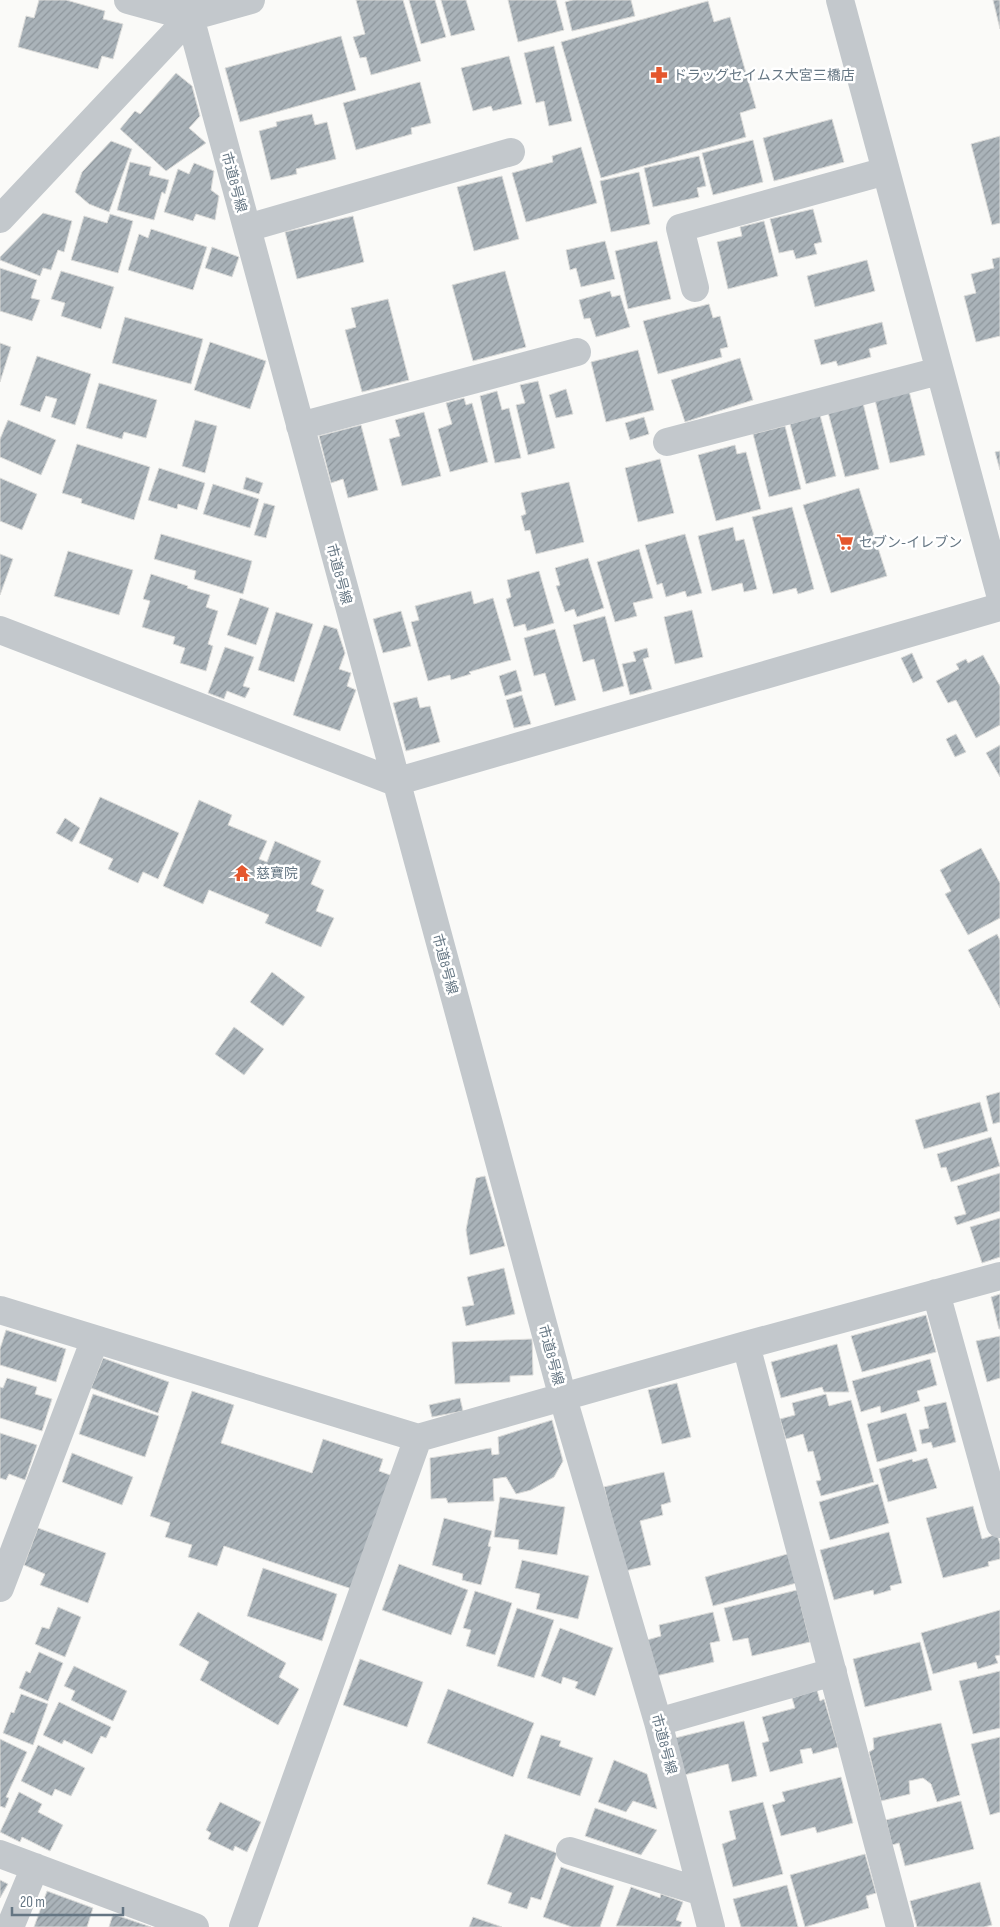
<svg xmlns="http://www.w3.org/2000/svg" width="1000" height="1927" viewBox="0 0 1000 1927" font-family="'Sofia Sans Condensed','Noto Sans JP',sans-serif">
<defs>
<pattern id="building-hatch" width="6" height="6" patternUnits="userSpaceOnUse" patternTransform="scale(1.25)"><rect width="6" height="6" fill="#aab3b9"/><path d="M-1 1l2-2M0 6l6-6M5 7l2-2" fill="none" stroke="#8e969c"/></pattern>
</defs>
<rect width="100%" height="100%" fill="#fafaf8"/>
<path fill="url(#building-hatch)" stroke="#dcdcda" d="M39,0h27l39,11 -2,8 20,5 -10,35 -11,-3 -4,13 -80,-22 8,-31 8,2z
M356,0h47l18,61 -50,14 -5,-18 -6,1 -7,-21 12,-3z
M409,0h26l11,37 -25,7z
M441,0h25l9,30 -24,6z
M508,0h48l8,30 -46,12z
M573,0h58l4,16 -63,15 -7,-29z
M993,0h7v29z
M708,1l6,21 16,-5 26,91 -16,5 6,24 -145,41 -40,-136z
M341,36l15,54 -116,32 -15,-54z
M554,46l18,75 -23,5 -5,-25 -8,2 -12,-50z
M509,56l13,48 -29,7 -2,-5 -18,5 -12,-43z
M176,73l16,13 8,30 -11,12 17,15 -40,28 -46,-42 15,-18 5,3z
M420,82l11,41 -20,5 1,6 -56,16 -13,-47z
M312,114l3,11 12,-3 9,37 -40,10 1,5 -26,6 -12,-49 18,-5 -1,-4z
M832,119l12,43 -70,19 -11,-43z
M1000,136v87l-8,2 -21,-81z
M753,140l10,42 -50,13 -11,-42z
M111,141l21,8 -23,63 -20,-8 -14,-12 7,-20z
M581,147l16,56 -71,19 -14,-49 41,-11 -1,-6z
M699,156l7,30 -9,2 2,9 -46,10 -9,-39z
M130,162l21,5 -2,8 20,5 -4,14 -3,-2 -8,28 -37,-10z
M194,163l20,8 -3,19 8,6 -4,24 -19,-6 -3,7 -29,-9 14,-43 11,5z
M639,172l11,52 -39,8 -11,-51z
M502,176l17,63 -45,12 -17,-64z
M813,209l9,33 -8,2 3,10 -21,5 -3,-9 -14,3 -9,-34z
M43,213l29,8 -8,31 -6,-2 -7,20 -8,-2 -3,8 -40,-16v-3z
M110,214l23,7 -15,52 -47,-13 13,-44 23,7z
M353,216l11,46 -67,17 -12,-47z
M764,221l14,55 -50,13 -11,-47 25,-6 -2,-9z
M151,229l56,18 -14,43 -65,-20 11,-36 9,4z
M605,241l10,38 -34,8 -5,-19 -6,2 -4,-20z
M657,241l14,58 -43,10 -13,-58z
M212,247l27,10 -7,20 -27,-9z
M1000,257v79l-24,6 -12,-46 12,-3 -5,-19 23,-6 -2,-9z
M867,260l8,31 -60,16 -8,-31z
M0,268l37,12 -6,18 9,2 -8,21 -32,-10z
M61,271l53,16 -13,42 -40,-13 4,-13 -14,-4z
M505,271l21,76 -53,14 -21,-76z
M610,291l2,6 8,-2 10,32 -34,10 -6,-19 -6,1 -5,-19z
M388,299l21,81 -47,12 -17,-62 11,-3 -5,-19z
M709,304l4,14 7,-2 8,31 -8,2 2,8 -64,17 -15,-53z
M125,317l78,22 -12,45 -79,-21z
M882,322l5,22 -18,5 2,8 -33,9 -2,-5 -15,4 -7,-25z
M210,342l56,19 -16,48 -56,-19z
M0,343l11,4 -11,35z
M638,350l16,60 -48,12 -15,-60z
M37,356l54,18 -16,51 -24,-8 6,-18 -11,-3 -6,16 -20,-7z
M740,358l13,42 -68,22 -14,-42z
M538,381l17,67 -27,7 -12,-50 9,-2 -5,-18z
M99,383l58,17 -11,38 -22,-6 -2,7 -36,-11z
M566,389l7,25 -17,4 -7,-23z
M497,391l5,19 7,-2 12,50 -26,5 -15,-67z
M909,391l16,64 -35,8 -15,-63z
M464,398l2,7 6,-2 16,59 -38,10 -12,-43 14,-5 -6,-21z
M863,403l16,66 -34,8 -17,-65z
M424,412l17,64 -39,10 -13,-47 11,-3 -5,-16z
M820,415l16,61 -30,8 -16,-60z
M644,417l5,17 -19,6 -5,-17z
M8,420l48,20 -15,35 -41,-18v-18z
M195,420l22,6 -12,47 -23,-7z
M361,425l17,65 -30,8 -5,-19 -12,4 -12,-47z
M785,426l16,63 -32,8 -16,-63z
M77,444l73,23 -16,53 -53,-17 1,-4 -20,-6z
M735,445l2,9 9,-2 15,57 -45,12 -18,-66z
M1000,451v19l-5,-18z
M660,459l14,54 -36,9 -13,-54z
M159,468l46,15 -8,27 -19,-6 -1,5 -29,-9z
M246,477l17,6 -4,11 -16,-5z
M0,478l37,16 -15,36 -22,-9z
M569,482l15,60 -48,12 -6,-24 -5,1 -4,-15 5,-2 -5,-21z
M213,484l46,15 -9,29 -47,-14z
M859,488l28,88 -56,17 -28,-88z
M264,503l11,3 -9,32 -12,-3z
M792,507l22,82 -16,5 -2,-6 -23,6 -21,-77z
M733,527l3,14 8,-2 13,50 -13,3 -2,-9 -30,8 -14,-55z
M161,534l91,27 -9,33 -49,-15 2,-8 -42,-12z
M685,534l17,59 -15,4 -2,-6 -19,6 -4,-14 -5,2 -12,-40z
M639,549l14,49 -20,5 4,13 -22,6 -18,-60z
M68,551l65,19 -14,45 -65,-19z
M0,554l13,5 -13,36z
M588,558l16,50 -27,9 -3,-8 -9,3 -9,-26 4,-1 -5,-17z
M539,571l15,52 -27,8 -2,-7 -11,3 -8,-28 5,-2 -4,-17z
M151,574l37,12 -1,2 23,7 -4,12 12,4 -10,33 5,2 -7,25 -26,-8 5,-15 -12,-4 2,-7 -33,-10 8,-26 -7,-2z
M471,591l3,13 19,-6 18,62 -42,12 2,2 -20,6 -1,-5 -22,6 -17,-59 8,-2 -4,-14z
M240,598l29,10 -13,37 -29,-10z
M692,610l11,47 -28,7 -11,-47z
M401,611l10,35 -28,7 -10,-34z
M276,612l37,12 -19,58 -36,-12z
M605,616l19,70 -21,6 -9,-33 -11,3 -10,-37z
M324,625l13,4 8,24 -6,16 12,4 -4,13 9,4 -16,41 -47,-16z
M555,629l21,71 -21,6 -10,-33 -11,3 -10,-38z
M225,647l29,10 -11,29 7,2 -5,10 -18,-7 -3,8 -16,-6z
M647,648l2,9 -6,2 9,30 -22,6 -8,-31 14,-3 -3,-9z
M912,653l11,25 -10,5 -12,-25z
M983,655l17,31v39l-24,13 -20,-38 -8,3 -12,-22 23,-12 -3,-5 10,-5 2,4z
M516,670l6,21 -17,5 -6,-20z
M522,695l9,29 -17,4 -8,-28z
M417,697l3,11 10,-2 10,36 -34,9 -13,-48z
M956,734l10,18 -11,5 -9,-18z
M1000,745v32l-14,-24z
M100,797l79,36 -21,46 -15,-7 -5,11 -30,-14 5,-10 -34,-16z
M199,800l33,15 -4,10 39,16 -8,18 8,3 8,-21 46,20 -10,23 13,6 -8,21 18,7 -13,29 -56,-24 4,-8 -60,-25 -6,14 -40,-18z
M65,818l15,10 -8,14 -16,-9z
M981,848l19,35v35l-32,17 -23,-41 6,-3 -11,-21z
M997,934l3,6v68l-32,-58z
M272,972l33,25 -22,29 -33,-24z
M234,1027l30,22 -20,26 -29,-21z
M1000,1092v30l-7,2 -7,-28z
M980,1102l8,29 -64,18 -9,-29z
M991,1137l9,29 -49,16 -5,-15 -5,1 -4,-14z
M1000,1173v38l-43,14 -3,-8 12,-3 -9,-28z
M485,1176l20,70 -35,9 -4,-25 10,-52z
M1000,1218v39l-18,6 -12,-36z
M504,1268l11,46 -49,12 -4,-19 12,-2 -7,-28z
M1000,1294v35h-1l-8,-32z
M926,1315l10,37 -74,20 -11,-36z
M6,1330l60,19 -10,33 -56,-17v-16z
M1000,1336v42l-13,4 -11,-41z
M532,1339l1,36 -23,1v6l-55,2 -3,-42z
M837,1344l12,48h-25l-2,-5 -41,11 -10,-36z
M103,1358l66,24 -11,31 -67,-25z
M930,1359l7,26 -20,6 3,10 -39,12 -1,-7 -19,6 -9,-31z
M7,1378l30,9 -2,7 17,5 -10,32 -42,-13v-31l3,1z
M677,1383l14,54 -29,7 -14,-54z
M192,1391l42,14 -13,38 91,30 11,-34 60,20 -4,12 14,5 -38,114 -131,-44 -7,20 -29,-9 4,-12 -27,-8 5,-14 -20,-7z
M93,1394l66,22 -14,41 -66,-23z
M826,1394l3,12 22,-6 23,82 -53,14 -5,-15 5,-1 -8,-29 -5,1 -5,-18 -17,5 -6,-20 15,-4 -3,-12z
M460,1398l3,13 -31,6 -3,-12z
M946,1402l10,40 -23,6 -2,-6 -9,2 -3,-14 10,-2 -5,-21z
M906,1413l11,38 -40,11 -10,-38z
M552,1420l11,41 -9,16 -23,13 -15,4 -10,-17 -13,2 1,22 -46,2 -2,-5 -15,1 -1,-41 61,-10 1,7 7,-1 -1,-17z
M0,1433l37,12 -12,35 -16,-6 -3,6 -6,-2z
M72,1453l61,24 -11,28 -60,-23z
M927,1458l10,30 -49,14 -9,-33 33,-10 1,3z
M664,1472l7,30 -10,3 2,10 -23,6 11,44 -26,6 -21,-84z
M878,1484l11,39 -59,17 -11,-38z
M500,1497l65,10 -8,48 -39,-6 1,-9 -25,-3z
M973,1506l9,33 15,-5 3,10v15l-12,3 1,4 -46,12 -17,-60z
M444,1518l48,13 -4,15 3,1 -10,38 -19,-5 1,-6 -31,-9z
M38,1528l68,25 -18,50 -48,-18 5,-11 -21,-9z
M889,1532l13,51 -12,3 1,4 -17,5 -1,-5 -39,10 -14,-50z
M791,1553l9,29 -87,24 -8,-29z
M522,1560l67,16 -11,43 -42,-10 4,-15 -25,-6z
M399,1564l69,26 -17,45 -69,-25z
M263,1568l74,26 -15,47 -75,-25z
M797,1590l13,52 -58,14 -4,-18 -15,3 -9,-33z
M475,1591l37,12 -17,52 -29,-9 5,-16 -8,-2z
M58,1607l23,10 -16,40 -30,-13 7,-17 7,2z
M517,1608l37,12 -20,58 -37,-12z
M1000,1610v45l-5,1 3,7 -20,6 -2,-7 -43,12 -12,-41z
M198,1612l88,51 -7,14 20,12 -21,36 -78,-45 9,-18 -30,-17z
M713,1612l7,29 -10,2 4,19 -58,14 -9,-36 14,-4 -2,-11z
M560,1628l53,20 -18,48 -20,-8 3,-6 -15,-5 -2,7 -20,-8z
M920,1642l12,48 -67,17 -12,-48z
M39,1652l24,11 -15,38 -29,-13 7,-17 4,2z
M360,1659l63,23 -16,45 -64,-22z
M74,1666l53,25 -14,30 -42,-21 4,-9 -11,-5z
M1000,1671v57l-27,6 -14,-53z
M448,1689l86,34 -21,54 -86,-34z
M817,1690l3,11 4,-2 14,48 -25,7 -2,-6 -11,2 3,13 -33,9 -8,-29 7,-2 -7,-24 33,-9 -3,-10z
M21,1694l27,10 -15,41 -30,-12 8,-21 3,1z
M59,1702l52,25 -5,11 -5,-2 -9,18 -28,-14 -2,4 -19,-9z
M744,1721l13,55 -25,6 -4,-18 -48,12 -9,-37z
M941,1723l19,72 -23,7 -6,-18 -8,-6 -14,3 1,13 -29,7 -12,-49 5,-3 -1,-11z
M541,1735l20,6 -2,5 34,12 -13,38 -53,-18z
M1000,1737v75l-10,3 -19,-71z
M0,1739l27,13 -21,45 3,1 -4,10 -5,-2z
M38,1745l47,23 -14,28 -16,-7 -3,7 -31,-15z
M614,1760l33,14 10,35 -24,-8 -7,11 -28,-10z
M841,1777l12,46 -36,10 -2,-6 -34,9 -9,-31 13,-4 -3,-9z
M19,1792l23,12 -4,8 25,13 -13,26 -28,-14 -2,5 -20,-10z
M961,1801l13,48 -69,17 -6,-23 -7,2 -6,-25z
M220,1802l41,20 -14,30 -12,-6 -2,5 -25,-12 3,-6 -5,-3z
M763,1802l20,72 -50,13 -11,-43 14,-5 -7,-28z
M595,1808l62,22 -16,25 -56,-19z
M505,1834l52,19 -16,47 -10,-3 -4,12 -19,-6 4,-10 -25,-9z
M865,1854l11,39 -10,3 3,12 -64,19 -15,-52z
M561,1867l53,19 -14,41h-28l-29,-10z
M0,1880l8,4 -8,14z
M980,1882l12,43 -8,2h-67l-7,-26z
M787,1885l11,42h-57l-8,-28z
M631,1887l29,11 1,-4 22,8 -7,18 6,2 -2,5 -64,-1z
M47,1891l46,17 -6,19h-53z
M113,1914l38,13h-42z
M473,1917l29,10h-33z"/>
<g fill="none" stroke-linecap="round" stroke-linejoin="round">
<path stroke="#c3c8cc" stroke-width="28" d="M128,0l62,17
M194,0l-4,17 373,1381 95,324 53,205
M840,0l160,594
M0,219l190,-202 61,-17
M247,228l264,-76
M695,288l-15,-60 206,-57
M300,426l277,-74
M667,442l272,-71
M0,630l395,152 605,-175
M936,1293l64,231
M0,1310l418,128 328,-93 254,-69
M746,1345l154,582
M0,1588l95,-249
M658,1722l175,-50
M570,1851l132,41
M0,1854l195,73
M10,1927l25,-60
M243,1927l175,-489"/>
</g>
<defs>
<g id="pharmacy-bare" transform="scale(1.35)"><path d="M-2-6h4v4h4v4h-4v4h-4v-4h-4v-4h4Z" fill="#e4572e" stroke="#fff" stroke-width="2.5" paint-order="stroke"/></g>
<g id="supermarket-bare" transform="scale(1.35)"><path d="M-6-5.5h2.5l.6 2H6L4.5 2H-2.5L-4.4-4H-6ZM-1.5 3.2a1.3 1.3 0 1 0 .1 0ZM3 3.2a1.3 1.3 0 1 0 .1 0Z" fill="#e4572e" stroke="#fff" stroke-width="2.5" paint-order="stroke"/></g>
<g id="temple-bare" transform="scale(1.35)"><path d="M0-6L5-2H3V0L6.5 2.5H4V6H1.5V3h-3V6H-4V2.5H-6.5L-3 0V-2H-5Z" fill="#e4572e" stroke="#fff" stroke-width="2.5" paint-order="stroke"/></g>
</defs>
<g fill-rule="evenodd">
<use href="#pharmacy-bare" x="659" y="75"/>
<use href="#supermarket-bare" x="845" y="542"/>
<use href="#temple-bare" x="242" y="873"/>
</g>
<g text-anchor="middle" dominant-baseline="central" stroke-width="5" stroke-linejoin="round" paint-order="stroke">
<g font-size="14" fill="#657683" stroke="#fff" text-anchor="start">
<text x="673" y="75">ドラッグセイムス大宮三橋店</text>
<text x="859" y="542">セブン-イレブン</text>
<text x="256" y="873">慈寶院</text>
</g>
<g font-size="14" fill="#657683" stroke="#fff">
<text transform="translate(234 182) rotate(75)">市道8号線</text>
<text transform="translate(339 574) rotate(75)">市道8号線</text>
<text transform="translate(445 964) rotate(75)">市道8号線</text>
<text transform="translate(551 1355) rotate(75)">市道8号線</text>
<text transform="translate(664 1744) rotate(75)">市道8号線</text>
</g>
</g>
<path d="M12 1907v8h111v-8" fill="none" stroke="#657683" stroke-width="2.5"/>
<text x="20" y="1907" font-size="15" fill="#657683" stroke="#ffffff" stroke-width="4" paint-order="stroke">20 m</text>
</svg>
